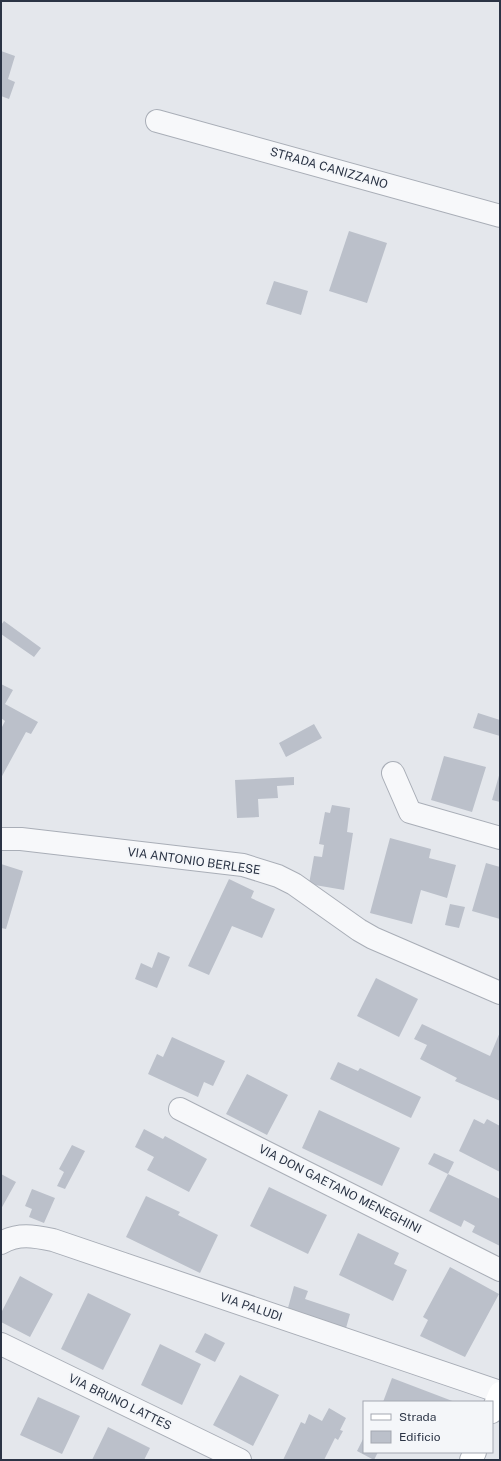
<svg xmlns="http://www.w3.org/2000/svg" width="501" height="1461" viewBox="0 0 501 1461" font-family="'Public Sans',sans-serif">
<rect width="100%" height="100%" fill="#e4e7ec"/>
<path fill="#bbc0ca" d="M1,51l14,5 -7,23 7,3 -6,17 -8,-3z
M349,231l38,12 -20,60 -38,-12z
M274,281l34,10 -7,24 -35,-11z
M4,621l37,27 -7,9 -33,-23v-9z
M1,684l12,6 -8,14 33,18 -7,12 -5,-2 -25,46v-49l4,-8 -4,-3z
M478,713l22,7v16l-27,-8z
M314,724l8,14 -36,19 -7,-14z
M444,756l42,11 -14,45 -41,-12z
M500,772v30l-8,-2z
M294,777v8l-17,1 1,12 -20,1 1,18 -22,1 -2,-38z
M332,805l18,3 -3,24 6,1 -9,57 -35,-6 5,-28 8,1 2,-12 -5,-1 6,-32 5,1z
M390,838l41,11 -2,9 27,7 -9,33 -26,-8 -9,34 -42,-11z
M486,863l14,4v52l-28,-8z
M1,864l22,7 -17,58 -5,-1z
M229,879l25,12 -3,7 24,11 -13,29 -30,-12 -23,49 -21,-9z
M450,904l15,3 -6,21 -14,-3z
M158,952l12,5 -13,31 -22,-9 6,-16 11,5z
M376,978l42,21 -19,38 -42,-21z
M422,1024l68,32 10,-24v69l-45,-20 2,-3 -37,-19 7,-14 -13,-6z
M172,1037l53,24 -12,25 -9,-4 -6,15 -50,-23 9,-20 6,3z
M338,1062l20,9 2,-3 61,29 -10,21 -81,-39z
M247,1074l41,21 -21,40 -41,-21z
M319,1110l81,38 -18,38 -80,-38z
M474,1119l10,5 3,-5 13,7v46l-41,-21z
M144,1129l19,10 2,-3 42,23 -18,33 -42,-22 7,-13 -19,-10z
M72,1145l13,6 -20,38 -8,-3 7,-14 -5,-3z
M434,1153l20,9 -6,12 52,25v47l-28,-14 3,-6 -11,-6 -3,7 -32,-16 19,-37 -20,-10z
M1,1174l15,8 -15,27z
M269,1187l58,28 -19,39 -58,-28z
M32,1189l23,9 -11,25 -15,-6 3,-8 -7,-3z
M146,1196l34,16 -2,3 40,20 -18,38 -74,-36z
M358,1233l41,20 -5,11 13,6 -14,31 -54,-26z
M450,1267l49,27 -34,63 -45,-21 8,-16 -5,-3z
M20,1276l33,18 -23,43 -29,-15v-9z
M294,1286l14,5 -3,8 45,15 -4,14 -58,-20z
M88,1293l43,21 -28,56 -42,-21z
M205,1333l20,10 -10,19 -20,-10z
M160,1344l41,20 -19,41 -41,-20z
M240,1375l39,20 -26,51 -40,-21z
M392,1378l63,24h-72z
M38,1397l42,19 -18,38 -42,-19z
M329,1408l17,10 -6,12 3,1 -5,9 -3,-2 -11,22h-41l18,-38 4,2 4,-10 13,7z
M108,1427l42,21 -6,12h-52z
M364,1437v15h14l-4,8 -17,-9z"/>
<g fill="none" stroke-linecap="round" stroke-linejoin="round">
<g stroke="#a9aeb7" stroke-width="24">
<path id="street" d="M157,121l343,95
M393,773l17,39 90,26
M1,839h20l222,26 35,11 16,8 65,46 14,8 127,55
M180,1109l320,161
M1,1243c17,-10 33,-7 52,-3l447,152
M1,1344l239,116"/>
</g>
<g stroke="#a9aeb7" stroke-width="24">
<path id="secondary" d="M492,1412l8,-19
M471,1460l4,-8"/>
</g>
<use href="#street" stroke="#f7f8fa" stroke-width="22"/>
<use href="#secondary" stroke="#fff" stroke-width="22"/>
</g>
<g text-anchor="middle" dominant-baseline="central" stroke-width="4" stroke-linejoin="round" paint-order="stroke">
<g font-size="12" fill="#2b3445" stroke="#f4f6f9">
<text transform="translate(329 168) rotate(16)">STRADA CANIZZANO</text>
<text transform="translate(194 861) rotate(8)">VIA ANTONIO BERLESE</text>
<text transform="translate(340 1189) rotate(27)">VIA DON GAETANO MENEGHINI</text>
<text transform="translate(251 1307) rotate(19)">VIA PALUDI</text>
<text transform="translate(120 1402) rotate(26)">VIA BRUNO LATTES</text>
</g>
</g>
<rect width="501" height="1461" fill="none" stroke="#2b3445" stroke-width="4"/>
<rect x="363" y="1401" width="130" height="52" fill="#f4f6f9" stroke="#a4a8b1"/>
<rect x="371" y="1414" width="20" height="6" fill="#ffffff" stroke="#a4a8b1"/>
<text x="399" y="1421" font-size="12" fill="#2b3445">Strada</text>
<rect x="371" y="1431" width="20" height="12" fill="#bbc0ca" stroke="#a4a8b1"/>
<text x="399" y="1441" font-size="12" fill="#2b3445">Edificio</text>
</svg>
